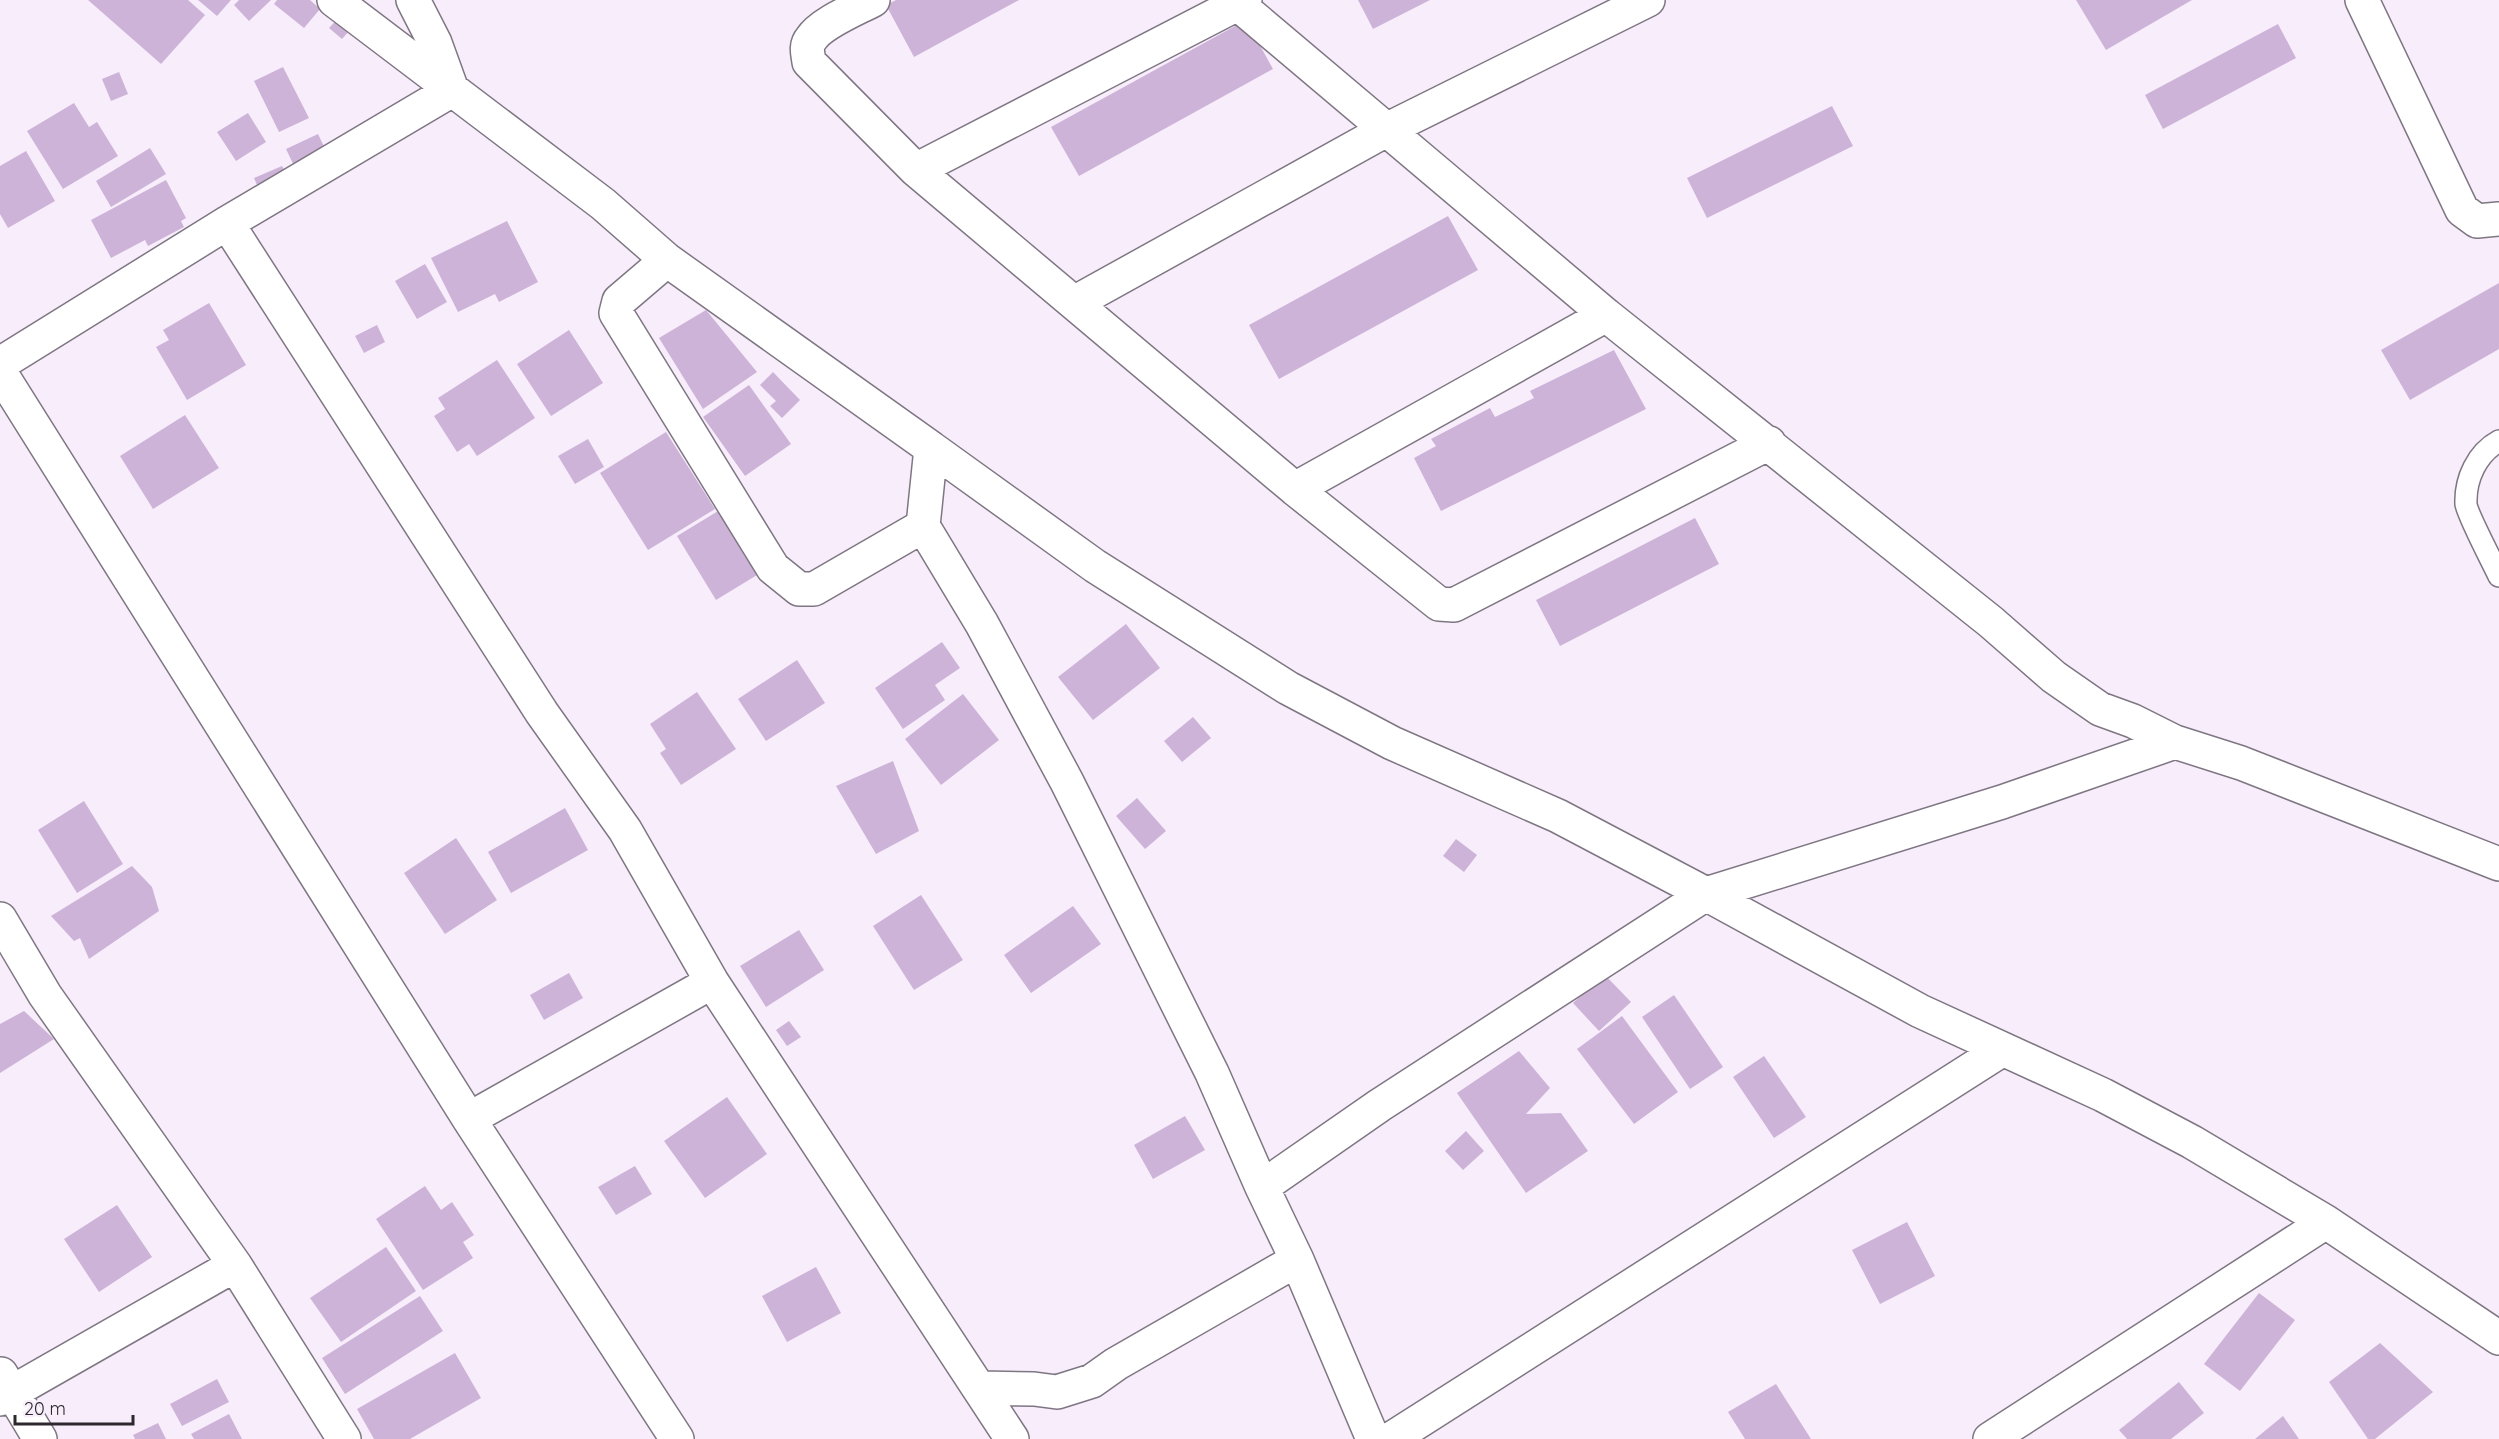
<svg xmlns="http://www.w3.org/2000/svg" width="2499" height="1439" viewBox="0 0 2499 1439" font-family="Quicksand,sans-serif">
<rect width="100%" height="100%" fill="#f7edfb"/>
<path fill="#ceb3d9" d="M88,0h100l17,15 -44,49z
M198,0h33l-14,16z
M239,0h32l-22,21 -15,-16z
M277,0h33l10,9 -16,19 -30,-24z
M896,0h123l-105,57 -28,-52z
M1358,0h72l-57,29z
M2076,0h116l-86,50z
M346,10l12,11 -16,18 -13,-11z
M1246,20l27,49 -194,107 -28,-49z
M2278,24l18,34 -133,71 -18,-34z
M283,67l26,51 -30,14 -25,-51z
M119,72l9,22 -17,7 -9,-22z
M74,103l15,24 8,-5 21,34 -55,33 -36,-58z
M1832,106l21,40 -146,72 -20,-40z
M248,113l18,29 -30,19 -19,-29z
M318,134l12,25 -32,15 -12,-25z
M150,148l16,26 -55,33 -15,-26z
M26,151l29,50 -47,27 -8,-14v-48z
M282,166l7,13 -29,13 -6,-14z
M166,180l20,38 -5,3 3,6 -36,19 -3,-6 -34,18 -20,-38z
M1448,216l30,54 -199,109 -30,-54z
M507,221l31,61 -39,20 -4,-8 -37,18 -27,-54z
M425,264l22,38 -30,17 -22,-38z
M2499,283v66l-89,51 -29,-50z
M209,303l37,62 -59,35 -31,-53 13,-7 -6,-10z
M706,310l51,62 -54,37 -44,-71z
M377,325l8,17 -21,11 -9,-17z
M569,330l34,53 -52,33 -34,-52z
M1614,350l32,59 -205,102 -27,-53 22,-12 -5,-7 59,-31 5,9 39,-19 -4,-7z
M497,360l38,58 -58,38 -8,-12 -12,8 -23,-36 11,-7 -7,-11z
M773,372l27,28 -18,18 -12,-12 6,-5 -16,-16z
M749,385l42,59 -46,32 -42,-59z
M185,415l34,53 -66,41 -33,-53z
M666,432l49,77 -67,41 -48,-77z
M588,439l16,28 -29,17 -17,-28z
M728,505l39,64 -51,31 -39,-64z
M1695,518l24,46 -159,82 -24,-46z
M1126,624l34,44 -67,52 -35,-43z
M942,642l18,26 -25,17 10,15 -42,29 -28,-41z
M797,660l28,43 -59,38 -28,-42z
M697,692l39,57 -55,36 -21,-32 6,-4 -16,-25z
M963,694l36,46 -58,45 -36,-46z
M1193,717l18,21 -29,24 -18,-21z
M893,761l26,70 -43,23 -40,-68z
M1137,798l29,33 -21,18 -29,-33z
M84,801l39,63 -46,29 -39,-63z
M565,808l23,42 -77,43 -23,-41z
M456,838l41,62 -52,34 -41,-61z
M1456,839l21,16 -13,17 -21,-16z
M132,866l20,21 7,24 -70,48 -9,-21 -6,3 -23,-25z
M921,895l42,65 -49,30 -41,-64z
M1073,906l28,38 -70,49 -27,-38z
M799,930l25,40 -58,37 -26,-41z
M569,973l14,25 -39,22 -14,-25z
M1604,974l27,28 -32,29 -26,-28z
M1674,995l49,72 -33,22 -48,-72z
M24,1011l30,28 -54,34v-49z
M1622,1016l56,76 -44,32 -57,-75z
M789,1021l12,16 -14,9 -11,-16z
M1519,1051l31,37 -24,26 35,-1 27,38 -62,42 -69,-100z
M1764,1056l42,61 -32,21 -41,-61z
M727,1097l40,57 -62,44 -41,-57z
M1185,1116l20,34 -52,29 -19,-34z
M1466,1131l18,20 -21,19 -18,-19z
M635,1166l17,28 -36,21 -18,-28z
M425,1186l16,24 11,-8 22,33 -11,7 10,16 -50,32 -47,-71z
M117,1205l35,52 -53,35 -35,-53z
M1907,1222l28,54 -55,28 -28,-54z
M386,1247l30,44 -75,51 -31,-44z
M816,1267l25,46 -54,29 -25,-46z
M2259,1293l36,27 -55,71 -36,-27z
M420,1296l23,35 -98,63 -23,-36z
M2380,1343l53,49 -58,47h-7l-39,-57z
M455,1353l26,45 -71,41h-36l-17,-30z
M217,1379l12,23 -47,24 -12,-22z
M2179,1382l25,31 -33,26h-44l-8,-9z
M1776,1384l35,55h-66l-17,-27z
M229,1414l13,25h-48l-3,-5z
M2283,1416l16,23h-44z
M158,1423l8,16h-31l-2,-4z"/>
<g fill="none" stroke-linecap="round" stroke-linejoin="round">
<g stroke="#7f7683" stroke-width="24">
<path id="lane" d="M2499,441c-22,12 -34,38 -33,63 1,10 27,59 33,72"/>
</g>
<g stroke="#7f7683" stroke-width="36">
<path id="street" d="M334,0l269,204 64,56 264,188 -8,78 59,98 85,158 145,291 50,114 35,73 76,179
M873,0c-17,9 -52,23 -62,39 -6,7 -3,15 -2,23l107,108 379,319 144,115 15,1 315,-162
M1233,0l373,315 385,307 63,55 46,32 33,12 42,21 66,21 258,101
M2362,0l100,210 15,11 22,-2
M916,170l329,-170
M227,223l315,490 83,117 87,152 300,457
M667,260l-48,41 -3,12 157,255 26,21h15l109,-63
M1074,303l312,-173 262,-130
M0,364l227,-141 225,-133 -17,-47 -22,-43
M0,372l469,747 208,320
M931,448l164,118 193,122 104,55 166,73 148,78 296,-92 173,-60
M1295,489l311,-174
M0,919l45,76 190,270 109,174
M469,1119l243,-137
M1262,1187l118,-82 326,-211 214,117 183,84 89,47 134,80 173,116
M1,1374l39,65
M980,1388l54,1 23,3 35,-11 24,-17 181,-104
M0,1399l235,-134
M1391,1439l612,-390
M1990,1439l336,-217"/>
</g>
<use href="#lane" stroke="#fff" stroke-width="21"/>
<use href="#street" stroke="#fff" stroke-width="33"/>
</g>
<path d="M15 1415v9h118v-9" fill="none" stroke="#2c282d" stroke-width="3"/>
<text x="24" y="1415" font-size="18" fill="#2c282d" stroke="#f7edfb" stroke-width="4.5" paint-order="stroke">20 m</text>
</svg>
